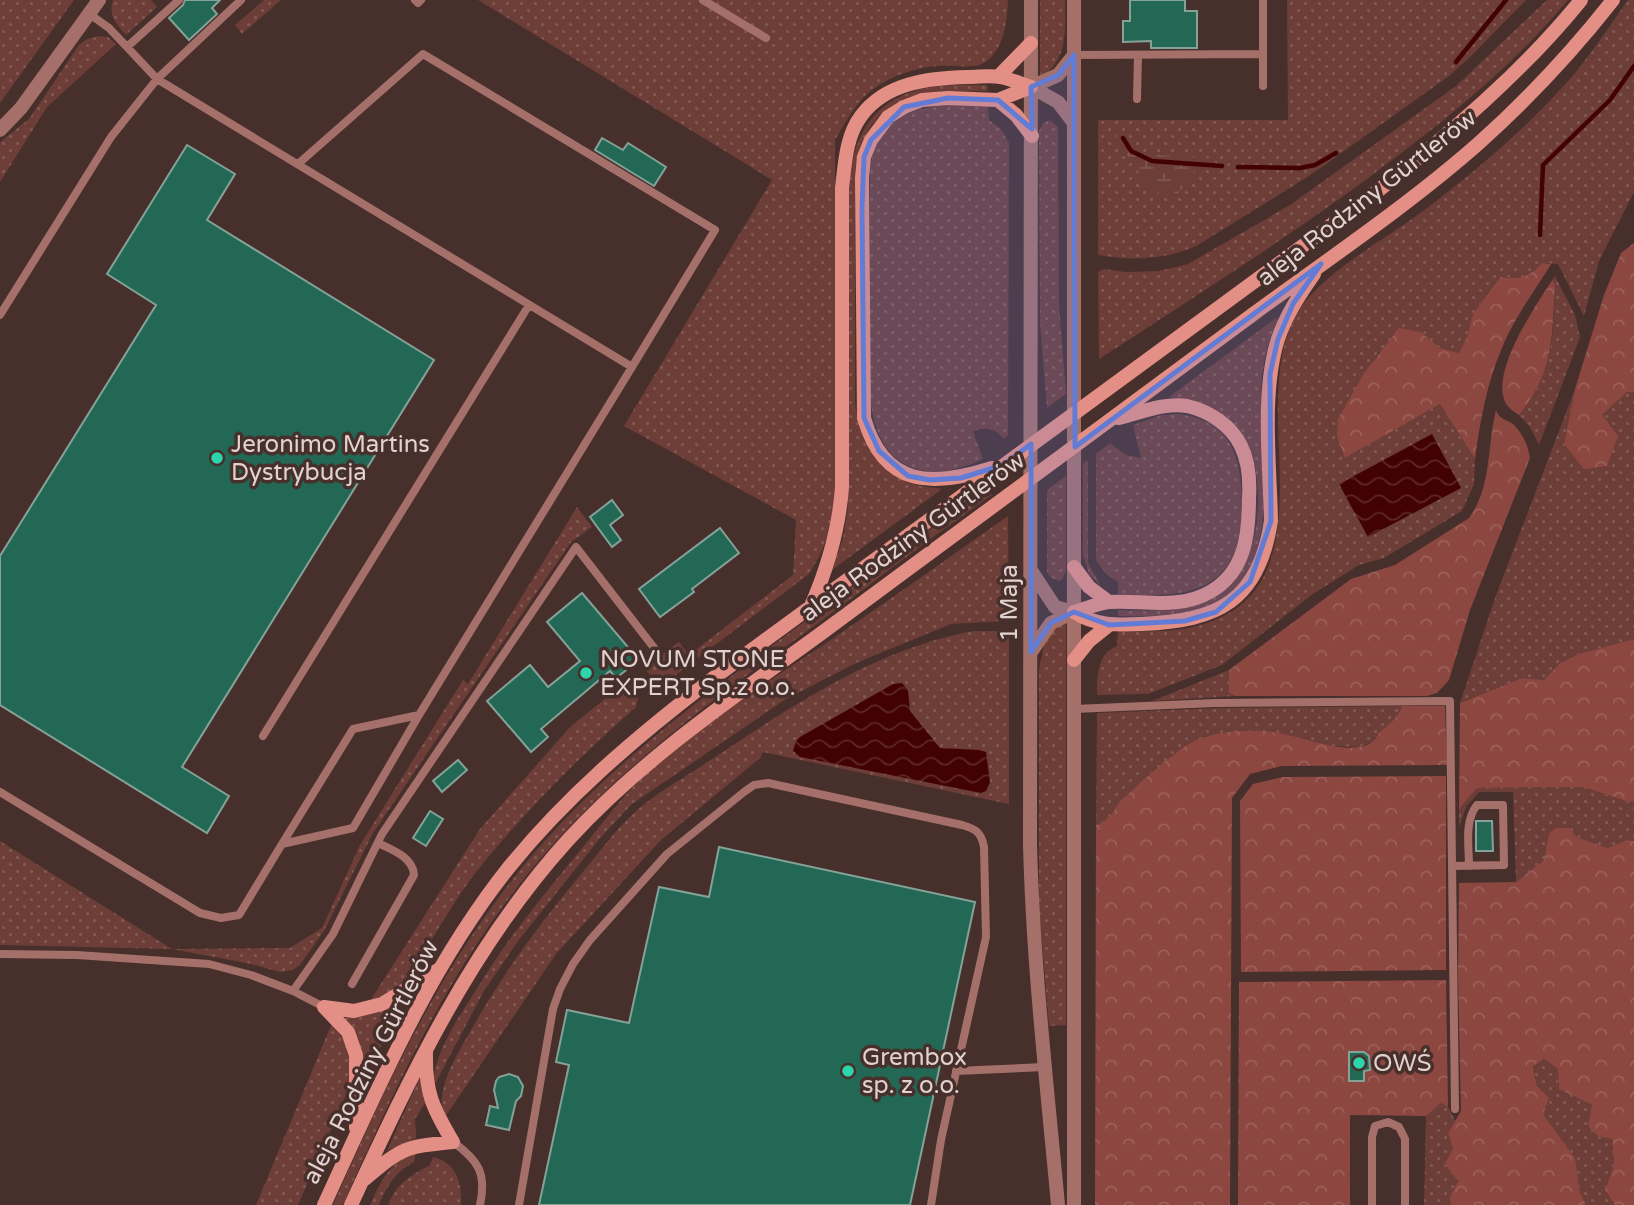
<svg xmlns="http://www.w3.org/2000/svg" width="1634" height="1205" viewBox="0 0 1634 1205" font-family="'Varela Round',sans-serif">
<defs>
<pattern id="grass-dots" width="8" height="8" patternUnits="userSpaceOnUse" patternTransform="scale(1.75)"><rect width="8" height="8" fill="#6d3d37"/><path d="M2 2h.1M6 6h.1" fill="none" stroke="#825853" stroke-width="1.8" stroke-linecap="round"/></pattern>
<pattern id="forest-crowns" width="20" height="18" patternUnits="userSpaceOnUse" patternTransform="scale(1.75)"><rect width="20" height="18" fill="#8c4740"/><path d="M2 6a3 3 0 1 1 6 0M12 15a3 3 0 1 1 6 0" fill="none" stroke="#9c605b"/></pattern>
<pattern id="wetland-marsh" width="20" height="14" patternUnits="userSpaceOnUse" patternTransform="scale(1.75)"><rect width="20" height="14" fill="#6d3d37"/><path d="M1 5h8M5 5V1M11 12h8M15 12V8" fill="none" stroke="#825853"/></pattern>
<pattern id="water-waves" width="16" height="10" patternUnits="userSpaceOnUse" patternTransform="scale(1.75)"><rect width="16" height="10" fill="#420203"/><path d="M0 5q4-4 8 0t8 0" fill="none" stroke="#5d2627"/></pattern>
</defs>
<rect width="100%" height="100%" fill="#472f2c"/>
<path fill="url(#grass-dots)" d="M0,0h74l-74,103z
M113,0h38l6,7 -31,28c-10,-11 -18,-20 -13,-35z
M264,0h17l-39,34 -7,-9z
M478,0h530c-1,22 -4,51 -24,63 -11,6 -31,2 -43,3 -25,0 -58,13 -75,29 -13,13 -22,30 -31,45l1,352c-4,34 -9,54 -27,82l-140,106 -15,-1 -10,-11 35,-26 10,13 104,-80 3,-55 -172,-94 148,-246z
M1040,0h25c0,29 4,61 -25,77z
M1287,0h239l-58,59 -19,17 -140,100 -111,69c-33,15 -64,16 -100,10v-135h190z
M1547,0h21c-60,72 -133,129 -208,184 -85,62 -173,118 -261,175l-1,-87 6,-3 22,3 33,-1 29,-7 102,-59 166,-119z
M1628,0h6v192l-35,69 -15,55 -26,-52 -16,-1c-16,16 -20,16 -42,14l-27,37 -6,23 -8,16 -19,-5 -19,-16 -43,21 -40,66 7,39 95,-54 35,55 -1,25 -12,27 -78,47 -25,7 -46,29 -91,71 -74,29 -51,1c0,-18 0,-42 20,-49l1,-15c26,0 54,2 79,-5 100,-26 82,-128 81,-209 0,-34 1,-67 16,-98 23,-46 97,-82 137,-114 51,-39 102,-83 144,-132 19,-23 36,-49 53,-73z
M99,36l9,1 8,7 -69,63 -47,75v-40l29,-23 50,-74 8,-6z
M954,85h33l1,6c-79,0 -130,6 -133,99v211c3,36 19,69 55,82 10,4 22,4 32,6l-110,81 11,-32 5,-31 1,-328c8,-63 42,-92 105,-94z
M958,105l30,1 1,14 11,8 9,15 -1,292 -4,4c-8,-11 -19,-13 -31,-8l10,28c-63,29 -107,7 -113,-63v-228c9,-51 42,-62 88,-63z
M1050,120l8,7 1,178 7,89 -19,14 -7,-85 -1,-192 4,-8z
M1555,276l20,39 5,22 -41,108 -9,-18 -11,-12c36,-44 33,-74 36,-128l-2,-8z
M1276,318l2,1c-8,19 -14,37 -16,57 -7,75 33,211 -69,236 -24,6 -51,4 -75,4v-6c33,0 70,4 99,-14 48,-30 54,-130 19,-170 -20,-22 -42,-23 -67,-29z
M1575,389l-11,55 38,-29 25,-23h7v247l-53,14 -21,10 -16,17 -22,-2 -62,25 35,-105z
M1178,414c53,6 64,43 64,90 0,60 -23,90 -86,91 -13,1 -25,2 -38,-1v-12l-12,-8 -10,-14v-106l14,-11 16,12 15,3 -8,-33 28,-10z
M1088,460v103l13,23 -12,-12 -6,-19v-91z
M1066,476v95l-4,9 -4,1 -8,-4 -3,-5v-82z
M991,484l1,11c-58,40 -114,84 -171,126 -109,79 -219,158 -302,264 -76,97 -127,209 -176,320h-10c48,-108 97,-217 169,-312 74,-98 162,-167 259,-239 76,-57 154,-113 230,-170z
M577,507l15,20 -21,15 -198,291 -49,98 -24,34 -7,5 -13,2 -29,-8 -79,-15 -172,-4v-104l172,108 118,-1 32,-20 38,-83 103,-165 5,4z
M1008,516l1,105 -58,3 -95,39 -70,36 -154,105 -31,33 -83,104 -34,50 -48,91 -3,1c3,-37 31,-73 50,-104 28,-45 62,-86 96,-127 18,-22 35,-45 54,-65 57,-56 126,-100 192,-143 61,-42 122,-85 183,-128z
M1066,622v403l-17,1 -10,-120v-237l6,-28 15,-18z
M974,631h35v173l-246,-52 -3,6 -99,82 -105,114 -111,163c-13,-26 16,-69 29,-92 31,-55 68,-104 108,-152 17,-20 33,-43 52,-60 22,-20 50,-35 75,-52 81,-54 168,-113 265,-130z
M1229,670v23l6,3 -83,5z
M630,679l9,15 -3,13c-59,52 -114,107 -163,169 -15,20 -28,42 -41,63 -16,24 -29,57 -62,62l110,-172 91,-103z
M1402,706l-4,12 -19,15 -7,9 -12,5 -32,-1 -64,-14 -58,4 -31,17 -56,49c-6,11 -11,19 -23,23l1,-112 125,-5z
M1583,787l46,15 5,-1v40l-7,-1 -19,8 -32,-11 -29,13 -3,10 -28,22 -3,-90h-34l-13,15 -7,21v-19l18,-21z
M406,998l-43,84c1,-29 -6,-40 -19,-64l35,-6z
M332,1023l13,18 6,18 -1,27 -52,119h-42z
M1544,1059l14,10 1,20 33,16 6,31 14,2 2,27 -9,25 10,15h-29l-6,-13 -5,-34 -32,-44 -10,-49z
M420,1077l5,26 -10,16 1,19 -29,13z
M1441,1103l7,4 8,15 -8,11c4,14 13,37 9,50 -3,9 -6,13 -6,22h-27l2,-89z
M416,1153l-2,9c-19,10 -27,24 -35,43h-9c12,-26 18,-41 46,-52z
M433,1157c24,6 29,26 28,48h-73c9,-22 22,-29 42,-40z"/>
<path fill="url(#forest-crowns)" d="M1634,243v149h-7l-25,23 16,21 -11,30 -23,3 -20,-25 11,-55 29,-94 17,-42z
M1542,263l9,1c-17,28 -37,54 -49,84 -15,34 -22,74 -27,111l-35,-55 -95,54 -8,-22 1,-17 26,-46 35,-45 22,4 19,16 19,5 8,-16 6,-23 27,-37c22,2 26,2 42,-14z
M1553,279l2,8c-4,54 0,84 -36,128 -5,-3 -10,-7 -13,-11 -17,-31 30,-99 47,-125z
M1496,410c3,10 11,9 18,15 9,9 14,21 16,33l-60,152 -21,70 -12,13 -10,3h-192l-6,-3v-23l122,-91 44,-14 74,-47c23,-31 18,-72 27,-108z
M1634,639v162l-5,1 -46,-15 -106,1 -18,21 1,-106 62,-25 22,2 16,-17 21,-10z
M1402,706h43l2,59 -165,1 -32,8 -18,24 -2,407h-135l1,-380c12,-4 17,-12 23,-23 23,-19 61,-60 89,-66 23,-6 52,-7 75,-2 22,4 69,23 89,8 4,-3 6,-9 10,-12 10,-8 16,-12 20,-24z
M1446,776v194l-205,2 -1,-171 13,-17 30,-7z
M1556,828h14l6,9 32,11 19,-8 7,1v364h-19l-10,-15 9,-25 -2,-26 -14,-3 -10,-10 4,-21 -33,-16 -1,-20 -14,-10 -11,7 4,20 12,12 -6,16 32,44 5,34 6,13h-135l-1,-8 8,-16 -13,-17 8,-15 -5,-16 13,-22 -3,-136 1,-92 57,-1 28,-22 5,-26z
M1446,980l2,127 -7,-4 -15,13 -76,-1v90h-112l1,-223z"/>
<path fill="url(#wetland-marsh)" d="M1119,133l22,21 80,5 1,5 -1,3 -24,1 -20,27h-13l-12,-4 -35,-50 -1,-4z"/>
<path fill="url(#water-waves)" d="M1432,434l29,54 -93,49 -29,-53z
M902,683l6,7 2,21 30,37 39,2 7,2 4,30 -4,9 -5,2 -181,-36 -7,-6 3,-10 4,-4 93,-53z"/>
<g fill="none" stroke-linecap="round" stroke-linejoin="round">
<path stroke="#420203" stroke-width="4.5" d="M1456,62l50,-62
M1123,138l8,13 21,10 70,5
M1238,167l62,1 15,-3 21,-12
M1540,235l3,-70 67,-65 24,-34"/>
</g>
<path fill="#236855" stroke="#84a297" stroke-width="2" d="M185,0h35l-8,8 5,6 -28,26 -20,-22 14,-13z
M1130,0h55v11h12v37h-46v-7l-28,1v-21h7z
M602,138l21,12 5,-7 38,24 -12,19 -59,-36z
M187,145l48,29 -28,46 227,140 -252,407 47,29 -22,37 -207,-128v-149l156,-251 -49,-31z
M612,500l11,15 -13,10 11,15 -9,7 -22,-30z
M720,528l19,25 -47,36 2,3 -34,25 -21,-28z
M582,593l57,67 -23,18 -6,-7 -69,58 7,8 -17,15 -44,-51 43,-36 18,22 32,-26 -33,-39z
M458,760l9,10 -25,22 -9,-11z
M430,811l13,8 -17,27 -13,-8z
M1476,821h16l1,30h-17z
M719,847l256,55 -65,303h-371l30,-140 -13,-3 11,-52 62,13 30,-136 50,10z
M1349,1052h15l5,4 1,14 -6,1v10h-15z
M509,1074l9,3 5,9 -2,10 -5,5 -7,29 -23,-5 4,-19 8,2 -4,-18 2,-9 3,-4z"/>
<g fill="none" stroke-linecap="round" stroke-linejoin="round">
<path stroke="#a6706a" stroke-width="8" d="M415,0l3,3 3,-3
M703,0l63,38
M1263,0v86
M88,13l21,15 18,19
M1074,55l188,-1
M1137,99l1,-44
M298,164l125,-110 292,176 -83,137
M0,315l111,-178 46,-58 84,-79
M1074,709l141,-6 235,-2 5,408
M263,736l266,-431
M0,792l200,121 21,5 18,-3 43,-71 71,-16 66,-113 213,-348 -475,-288 -30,-32 52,-47
M282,844l71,-115 66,-14
M1452,866l52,-1 -1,-60h-26c-13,16 -8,41 -8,61
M0,954l77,1 132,9 42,11 42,16 31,16
M352,984l62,-109c-1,-18 -22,-25 -36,-32
M293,991l40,-57 49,-100 194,-287 82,106
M956,1071l88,-4
M453,1142c25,18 34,31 27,63
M519,1205l34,-196 7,-20 13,-25 17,-24 77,-86 77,-62 10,-7 14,-2 194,42c14,4 19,7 22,22l2,90 -45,203 -10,65
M1372,1205v-68l3,-11 13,-4 11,5 6,12v66"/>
<path stroke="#a6706a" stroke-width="14" d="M0,130l21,-22 78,-108"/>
<path stroke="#a6706a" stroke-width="14" d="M1031,0l-1,844c3,121 17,241 28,361
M1074,0v1205
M1031,87l27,15 16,21
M1031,87l27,-12 16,-20
M1032,572l23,35 19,5
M1031,652l20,-29 23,-11"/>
<path stroke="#e48f85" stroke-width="14" d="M998,77l33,-34
M998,100l18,15 16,21
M992,468c-59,19 -108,20 -128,-50l-2,-240 2,-21 7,-17 17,-23 16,-10 18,-7 26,-2 50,2 33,-13
M1074,567l15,20 20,15
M811,606c17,-39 28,-76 31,-119v-299c3,-25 4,-52 19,-72 25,-34 69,-38 107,-39 11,0 22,-2 32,0 11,2 21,7 31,10
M1074,612c22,14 43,13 68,12 76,-3 117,-23 129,-103 -1,-55 -10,-129 7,-182 8,-24 22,-45 36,-65
M1074,612c11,-3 24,-9 36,-10 33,-2 69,8 100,-10 35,-20 39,-57 39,-94 1,-17 0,-36 -8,-52 -10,-21 -32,-35 -54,-40 -22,-4 -47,7 -68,12
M1074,660l15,-19 20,-16
M324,1007l24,25 8,23v73
M324,1007l30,4 28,-7 56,-34
M365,1179c38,-32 39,-32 88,-37 -21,-35 -28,-50 -27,-91
M324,1205c54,-117 105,-238 186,-339 56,-69 124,-127 194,-181l675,-495c72,-58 144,-118 202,-190
M351,1205c60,-130 120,-258 217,-365 75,-82 166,-143 255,-208 143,-106 287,-211 429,-317 75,-55 158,-111 227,-172 49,-44 94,-92 134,-143"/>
</g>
<path fill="#627cd5" fill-opacity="0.2" stroke="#627cd5" stroke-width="5" stroke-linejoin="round" d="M1074,55l1,392 246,-183 -28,40 -15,35 -8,35 1,147 -21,61 -34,30 -31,9 -76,4 -35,-13 -23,11 -20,29v-208l-28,21 -42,13 -31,2 -22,-4 -29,-25 -15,-33 -2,-209 2,-52 7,-17 33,-33 44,-9 50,2 34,29 -1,-42 27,-12z"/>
<g fill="#2cd5ab" stroke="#472f2c" stroke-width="2.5">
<circle cx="217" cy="458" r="7"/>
<circle cx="586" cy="673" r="7"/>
<circle cx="1359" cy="1063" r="7"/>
<circle cx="848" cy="1071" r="7"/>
</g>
<g text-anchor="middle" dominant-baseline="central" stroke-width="7" stroke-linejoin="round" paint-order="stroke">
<g font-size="24" fill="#e1d1cf" stroke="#472f2c">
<text transform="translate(1367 198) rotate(-38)">aleja Rodziny Gürtlerów</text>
<text transform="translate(913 537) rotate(-36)">aleja Rodziny Gürtlerów</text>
<text transform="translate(1009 603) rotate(-90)">1 Maja</text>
<text transform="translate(371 1062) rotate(-63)">aleja Rodziny Gürtlerów</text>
</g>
<g font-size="24" fill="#e1d1cf" stroke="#472f2c" text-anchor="start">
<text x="231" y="444">Jeronimo Martins<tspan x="231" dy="28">Dystrybucja</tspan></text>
<text x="600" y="659">NOVUM STONE<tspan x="600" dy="28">EXPERT Sp.z o.o.</tspan></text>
<text x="862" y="1057">Grembox<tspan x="862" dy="28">sp. z o.o.</tspan></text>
<text x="1373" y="1063">OWŚ</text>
</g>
</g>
</svg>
